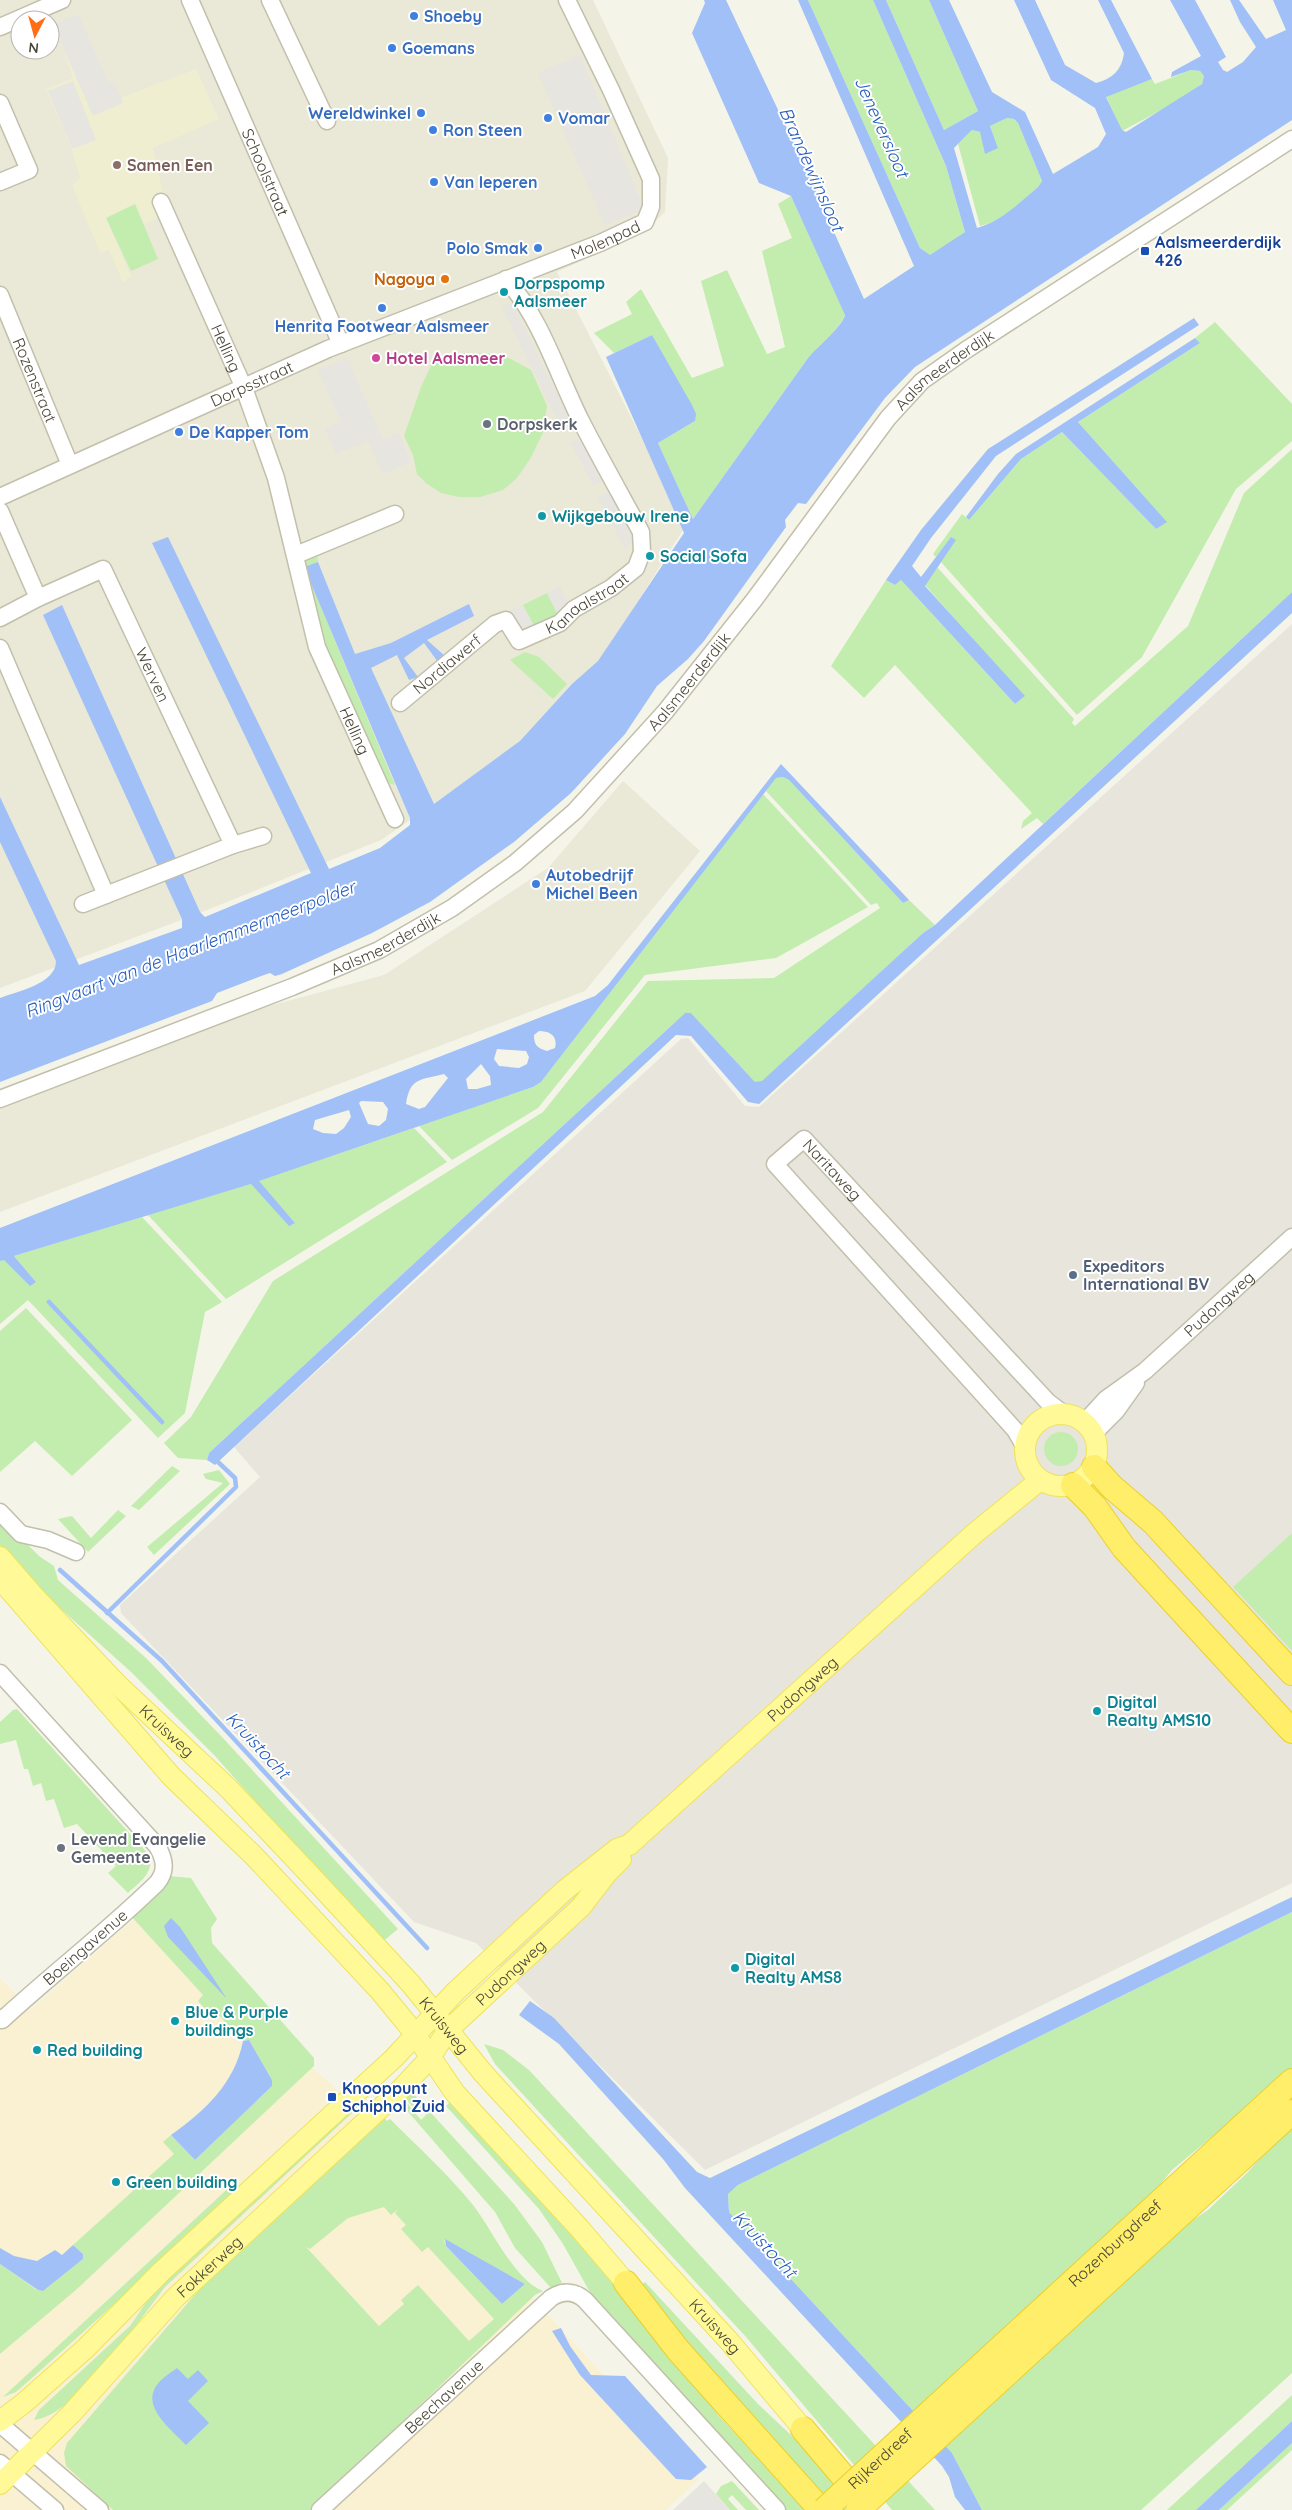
<svg xmlns="http://www.w3.org/2000/svg" width="1292" height="2510" viewBox="0 0 1292 2510" font-family="Quicksand,sans-serif">
<rect width="100%" height="100%" fill="#f5f4e8"/>
<path fill="#eae8d6" fill-rule="evenodd" d="M0,0h593l75,158 -3,54 -20,19 -88,41 129,253 -87,138 -78,81 -140,96 -189,76 -192,72zM20,20h30v30h-30z
M623,781l77,70 -115,140 -585,221v-121l117,-44 267,-72 164,-107z"/>
<path fill="#f9f1d2" d="M139,1915l218,192 342,372 -33,31h-666v-532l31,31z"/>
<path fill="#e8e5dd" d="M1292,624v1259l-587,287 -229,-227 -62,-21 -293,-309 -1,-8 140,-128 -26,-30 447,-408 7,-1 57,68 14,1z"/>
<path fill="#f0eed1" d="M81,22l32,79 83,-32 23,50 -66,29 11,49 7,15 -27,12 -9,-20 -29,14 25,58 -8,7 -14,-33 -9,3 -28,-68 8,-7 -8,-27 -26,-62 27,-11 -16,-45z"/>
<path fill="#c2edae" fill-rule="evenodd" d="M808,0h65l73,166 19,66 -35,24 -10,-8z
M886,0h43l49,111 -34,19z
M1191,70l9,1 4,5 -2,8 -33,22 -47,25 -16,-35 46,-17 3,5z
M1007,118l7,1 4,4 24,58 -4,6c-17,15 -35,34 -58,39l-22,-82 14,-14 8,2 18,16 -8,-22z
M791,196l54,118c-3,13 -27,32 -37,44l-115,161 -35,-76 37,-22 -43,-86 -38,18 -20,-20 38,-19 -6,-12 15,-13 51,89 32,-12 -23,-85 26,-11 40,84 18,-7 -23,-96 30,-13 -14,-34z
M135,204l23,55 -27,12 -25,-53z
M1215,322l77,82v37l-56,48 -94,168 -65,58 -136,-153 14,-22 -5,-1 -14,18 -3,-3 29,-40 7,6 52,-61 41,-27 94,97 10,-8 -88,-99 122,-79 -5,-5z
M460,353h23l22,3 26,14 16,36 -4,27 -13,26 -13,19 -14,12 -23,7h-21l-18,-4 -15,-10 -9,-9 -4,-19 -9,-19 17,-49 15,-32 12,2z
M1292,449v143l-249,232 -6,-6 -16,11 2,-8 9,-8 -137,-148 -31,33 -33,-32 55,-86 9,5 6,-5 114,124 9,-7 -99,-112 12,-18 137,152 -2,4 3,3 113,-100 56,-133z
M317,556l1,6 -14,5 91,218 -16,-5 -67,-164 -10,-56z
M547,593l11,22 -24,11 -11,-21z
M525,652l14,5 28,27 -14,15 -43,-39z
M783,777l6,3 114,123 6,-3 26,25 -12,8 -161,149h-7l-64,-69h-6l-476,440 -2,7 -29,-2 -14,-15 27,-26 82,-136 270,-169 105,-131 126,-3 106,-70 -3,-5 -6,2 -105,-114 9,-13z
M763,794l105,113 -92,51 -131,17 -107,133 -86,52 -33,-34 114,-39 8,-5z
M414,1128l33,34 -221,137 -78,-84 103,-31 44,39 -37,-42z
M142,1217l80,85 -17,10 -20,101 -27,25 -130,-138 -28,24v-63l4,-2 32,23 -22,-26z
M26,1308l106,112 -60,56 -37,-35 -35,31v-141z
M1044 1449a17 17 0 1 1 34 0a17 17 0 1 1-34 0Z
M172,1466l8,5 -41,39 -8,-4z
M219,1470l11,14 -76,71 -7,-8 76,-64 -17,-4 -3,-5z
M118,1510l8,6 -38,36 -30,-33 14,-3 19,22z
M0,1517l39,39 15,10 4,14 88,78 76,79 176,192 -17,14 -166,-187 -85,-85 -88,-79 -42,-47z
M1292,1533v118l-59,-64z
M17,1709l133,147c3,18 -10,26 -22,37l-20,-20 8,-7 -39,-42 -13,4 -10,-29 -8,2 -5,-18 -8,3 -5,-17h-4l-8,-29 -16,4v-22l13,-12z
M169,1876l22,2 26,41 -6,9 1,15 102,115v8l-237,223 -77,65v-90l37,26 6,1 40,-32v-5l-10,-9 101,-91 -11,-12 8,-7 24,25 77,-74v-6l-23,-40 -6,1 -10,-10 4,-2 -1,-3h-8l-7,-9 -5,-2 -4,2 -14,-16 5,-6 -72,-79z
M1292,1912v158l-120,100 -34,41 40,19 30,-20 39,-37 45,-50v250l-151,137h-159l-30,-57 -223,-241 -1,-18 10,-9z
M484,2044l19,6 26,20 406,440h-43l-146,-173 -251,-273z
M411,2091l103,113 28,38 20,41 -11,5 -36,-40 -20,-36 -92,-106 4,-3 14,17 5,-5 -6,-7 -4,3 -9,-11 -4,4 -4,-4z
M362,2098l3,3 -200,186c-26,33 -89,129 -131,133l5,-10 91,-84 26,-38z
M451,2101l133,145 135,170 86,94h-19l-190,-207 -33,-59 -24,-35 -93,-103z
M383,2116l4,5 3,-2c28,28 58,55 83,86 19,24 41,75 70,86l-8,4 -225,215h-197l-47,-44 -2,-13 3,-10 151,-175zM384,2207l7,8 7,-6 -3,4 11,12 -5,4 21,23 6,-5 66,72 -25,22 -51,-56 -17,15 3,4 -25,22 -73,-79 4,2 38,-31zM444,2240l81,44 -23,20 -56,-58z
M235,2182l5,5c-74,70 -148,138 -224,205l-13,5z
M645,2282l113,122 52,49 51,57h-24l-153,-165 -45,-58z
M1292,2395v26l-96,89h-29z
M1292,2443v7l-65,60h-8z
M732,2481l27,29h-13l-14,-15 -4,4 10,11h-8l-14,-16 5,-8z"/>
<path fill="#e6e5e0" d="M78,14l30,69 6,-2 9,22 -30,13 -40,-91z
M580,55l64,154 -39,16 -67,-152z
M73,81l23,59 -24,9 -24,-58z
M512,302l59,121 -10,4 -59,-120z
M347,358l36,82 16,-7 12,29 -28,12 -15,-33 -32,13 -11,-25 16,-8 -23,-51z
M580,439l22,42 -9,4 -22,-42z
M609,491l26,51 -10,6 -27,-51z
M560,587l10,22 -12,6 -11,-22z
M523,605l11,21 -13,7 -11,-22z
M704,2481l26,29h-57z"/>
<path fill="#a0c0f7" fill-rule="evenodd" d="M704,0h22l73,154 65,145 50,-33 -116,-266h10l112,248 10,7 35,-23 -19,-66 -73,-166h13l58,130 34,-19 -49,-111h20l43,92 33,20 28,62 45,-27 8,-13 -11,-26 -44,-28 -37,-80h21l30,65 31,18c16,-4 26,-13 28,-30l-26,-53h13l41,79 -46,18 16,33 4,2 76,-48 2,-8 -4,-5 -9,-1 -20,7 1,-5 29,-16 -31,-56h25l31,57 -8,5 5,8 4,2 16,-10 13,-15 -16,-25 -10,-22h9l27,39 20,-9 -13,-30h19v120l-377,247 -30,31 -79,106 -8,-1 -13,17 1,7 -82,114 -16,18 -31,27 -32,48 -54,59 -57,49 -84,60 -58,31 -90,41 -7,2 -5,-3 -6,2 -47,18 -5,8 -212,81v-84c18,-7 56,-14 56,-37l-56,-119v-45l79,168 103,-37v-9l-139,-304 19,-10 138,307 5,5 106,-44 -159,-330 16,-6 161,332 51,-21 30,-23v-7l-106,-251 14,-5 37,92 36,-11 78,-39 5,12 -47,24 18,16 -7,6 -14,-19 -20,15 14,19 -9,3 -12,-25 -26,13 63,136 86,-63 52,-57 26,-23 86,-128 -78,-176 46,-22 40,70 4,9 -1,7 -37,22 35,76 115,-161c10,-12 34,-31 37,-43l-54,-119 -32,-13 -67,-150 13,-30zM1007,118l7,1 4,4 24,58 -4,6c-19,16 -36,34 -61,41l-23,-80 18,-18 8,2 5,22 13,-6 -8,-22z
M1194,318l5,7 -203,131 -65,82 -19,28 9,11 30,-40 5,3 -31,46 100,110 -10,8 -114,-124 -6,5 -9,-5 35,-50 67,-81z
M1195,338l5,5 -122,79 89,100 -11,7 -94,-97 -41,27 -52,61 -3,-3 32,-43 18,-20z
M1292,592v21l-533,491 -11,-2 -57,-66 -15,-1 -458,427 -3,3 -8,-5 2,-7 476,-440h6l64,69 7,-1 161,-148 12,-8z
M781,764l128,136 -6,3 -114,-123 -6,-3 -7,1 -235,304 -8,5 -274,94 36,42 -6,3 -38,-42 -237,72 22,26 -6,4 -26,-26 -4,1v-33l595,-232 13,-11zM539,1031c11,0 19,5 16,17l-8,3c-10,-3 -13,-6 -13,-16zM497,1049l29,2 3,6 -2,7 -8,4 -20,-2 -5,-7zM481,1064l9,12 1,9 -14,4h-9l-2,-10zM444,1074l4,4 -23,29 -6,2 -13,-5c4,-27 15,-24 38,-30zM361,1101l22,1 5,7 -2,11 -7,6 -11,-2 -9,-21zM349,1110l2,7 -7,11 -8,6 -13,-1 -10,-4 2,-9z
M1292,1897v15l-554,273 -10,9 1,18 223,241 30,57h-17l-10,-13 -6,-20 -7,-11 -257,-278 -22,-29 -104,-115 -40,-29 11,-14 24,17 143,154 13,6z
M171,1918l9,9 47,72 -59,-62 -4,-11z
M249,2040l23,40v6l-77,74 -24,-25c34,-24 64,-52 72,-94z
M445,2239l80,45 -23,20 -56,-58z
M73,2245l10,9v5l-40,32 -5,-1 -38,-26v-16l14,8 23,5 18,-11 7,5z
M561,2328l9,18 21,29 34,1 82,91 -16,13 -15,-1 -96,-104 -28,-44z
M177,2368l11,11 10,-9 10,11 -20,20 21,22 -23,22c-12,-13 -41,-35 -32,-55 4,-10 15,-16 23,-22z
M1292,2421v22l-73,67h-23z"/>
<g fill="none" stroke-linecap="round" stroke-linejoin="round">
<path stroke="#a0c0f7" stroke-width="4.5" d="M49,1302l113,120
M60,1570l102,91 265,287
M107,1613l129,-126 -1,-9 -17,-16"/>
<g stroke="#c2bfaa" stroke-width="19">
<g id="minor">
<path id="s1" d="M190,0l151,344"/>
<path d="M270,0l57,121"/>
<path d="M0,27l62,-27"/>
<path d="M0,103l29,67 -29,12"/>
<path id="s2" d="M161,202l83,186 32,90 41,169 78,172"/>
<path id="s3" d="M0,295l70,170"/>
<path id="s4" d="M0,497l328,-148 272,-106 45,-21 6,-15v-28l-40,-89 -44,-90"/>
<path d="M0,511l38,87"/>
<path d="M296,555l99,-41"/>
<path id="s5" d="M0,618l38,-20 65,-29 130,276"/>
<path d="M0,648l106,247"/>
<path id="s6" d="M400,703l95,-79 11,-4 13,21 41,-18 14,-14 37,-21 25,-20 6,-16 -1,-20c-20,-37 -41,-74 -60,-111 -24,-48 -39,-101 -75,-142"/>
<path d="M83,904l150,-59 30,-9"/>
<path id="s7" d="M0,1099l292,-112 87,-37 73,-42 63,-45 60,-52 90,-99 89,-112 134,-182 34,-37 44,-31 326,-211"/>
<path id="s8" d="M1085,1422l21,-23 39,-28 147,-134"/>
<path d="M1094,1433l22,-22 20,-28"/>
<path id="s9" d="M1025,1447l-10,-17 -240,-266 29,-25 244,263 16,12"/>
<path d="M0,1512l21,22 27,6 28,12"/>
<path d="M0,1673l157,173c8,13 10,25 0,37 -49,48 -104,90 -155,137l-2,-2"/>
<path d="M0,2424l100,86"/>
<path d="M0,2463l55,47"/>
<path id="s10" d="M320,2510l231,-212c12,-8 24,-7 34,2l192,210"/>
</g>
</g>
<g stroke="#eee35d" stroke-width="22">
<g id="major">
<circle cx="1061" cy="1450" r="36"/>
<path id="s11" d="M0,1557l32,37 86,91 110,103 84,89 99,107 72,89 246,268 74,88"/>
<path d="M0,1579l171,197 83,80 126,135 32,39 43,63 126,137 45,53"/>
<path id="s12" d="M0,2421l24,-18 62,-55 75,-76 233,-214 61,-66 110,-102 52,-41 12,-4 346,-312 65,-53"/>
<path id="s13" d="M0,2484l72,-71 103,-115 225,-208 30,-32 17,-27 134,-124 26,-34 14,-14"/>
</g>
</g>
<g stroke="#ebcf2c" stroke-width="26">
<g id="highway">
<path d="M1094,1467l18,20 41,35 139,151"/>
<path d="M1073,1485l22,22 29,41 168,183"/>
<path d="M626,2283l52,67 143,160"/>
<path id="s14" d="M937,2406l355,-325"/>
<path d="M953,2423l339,-311"/>
<path d="M803,2429l61,72"/>
</g>
</g>
<use href="#minor" stroke="#fff" stroke-width="16"/>
<use href="#major" stroke="#fff998" stroke-width="20"/>
<use href="#highway" stroke="#ffee6a" stroke-width="24"/>
<g stroke="#ebcf2c" stroke-width="26" stroke-linecap="butt">
<g id="highway-bridge">
<path id="s15" d="M824,2510l113,-104"/>
<path d="M858,2510l95,-87"/>
</g>
</g>
<use href="#highway-bridge" stroke="#ffee6a" stroke-width="24"/>
</g>
<g fill="#3f7fe0" stroke="#fff" stroke-width="2">
<circle cx="414" cy="16" r="5"/>
<circle cx="392" cy="48" r="5"/>
<circle cx="421" cy="113" r="5"/>
<circle cx="548" cy="118" r="5"/>
<circle cx="433" cy="130" r="5"/>
<circle cx="434" cy="182" r="5"/>
<circle cx="538" cy="248" r="5"/>
<circle cx="382" cy="308" r="5"/>
<circle cx="179" cy="432" r="5"/>
<circle cx="536" cy="884" r="5"/>
</g>
<circle fill="#8d6e63" stroke="#fff" stroke-width="2" cx="117" cy="165" r="5"/>
<g fill="#1a4fb4" stroke="#fff" stroke-width="2">
<rect x="1140" y="246" width="10" height="10" rx="2.5"/>
<rect x="327" y="2092" width="10" height="10" rx="2.5"/>
</g>
<circle fill="#e8710a" stroke="#fff" stroke-width="2" cx="445" cy="279" r="5"/>
<g fill="#0f9aa8" stroke="#fff" stroke-width="2">
<circle cx="504" cy="292" r="5"/>
<circle cx="542" cy="516" r="5"/>
<circle cx="650" cy="556" r="5"/>
<circle cx="1097" cy="1711" r="5"/>
<circle cx="735" cy="1968" r="5"/>
<circle cx="175" cy="2021" r="5"/>
<circle cx="37" cy="2050" r="5"/>
<circle cx="116" cy="2182" r="5"/>
</g>
<circle fill="#d1479c" stroke="#fff" stroke-width="2" cx="376" cy="358" r="5"/>
<g fill="#6b7280" stroke="#fff" stroke-width="2">
<circle cx="487" cy="424" r="5"/>
<circle cx="61" cy="1848" r="5"/>
</g>
<circle fill="#5c6f8a" stroke="#fff" stroke-width="2" cx="1073" cy="1275" r="5"/>
<g text-anchor="middle" dominant-baseline="central" stroke-width="4" stroke-linejoin="round" paint-order="stroke">
<g font-size="16" font-weight="bold" fill="#366cbe" stroke="#fff" text-anchor="start">
<text x="424" y="16">Shoeby</text>
<text x="402" y="48">Goemans</text>
<text x="411" y="113" text-anchor="end">Wereldwinkel</text>
<text x="558" y="118">Vomar</text>
<text x="443" y="130">Ron Steen</text>
<text x="444" y="182">Van Ieperen</text>
<text x="528" y="248" text-anchor="end">Polo Smak</text>
<text x="382" y="326" text-anchor="middle">Henrita Footwear Aalsmeer</text>
<text x="189" y="432">De Kapper Tom</text>
<text x="546" y="875">Autobedrijf<tspan x="546" dy="18">Michel Been</tspan></text>
</g>
<g font-size="16" font-weight="bold" fill="#785e54" stroke="#fff" text-anchor="start">
<text x="127" y="165">Samen Een</text>
</g>
<g font-size="16" fill="#4a4636" stroke="#fff">
<text stroke="none"><textPath href="#s1" startOffset="188">Schoolstraat</textPath></text>
<text stroke="none"><textPath href="#s4" startOffset="658">Molenpad</textPath></text>
<text stroke="none"><textPath href="#s2" startOffset="160">Helling</textPath></text>
<text stroke="none"><textPath href="#s7" startOffset="1226">Aalsmeerderdijk</textPath></text>
<text stroke="none"><textPath href="#s3" startOffset="92">Rozenstraat</textPath></text>
<text stroke="none"><textPath href="#s4" startOffset="276">Dorpsstraat</textPath></text>
<text stroke="none"><textPath href="#s6" startOffset="238">Kanaalstraat</textPath></text>
<text stroke="none"><textPath href="#s6" startOffset="61">Nordiawerf</textPath></text>
<text stroke="none"><textPath href="#s5" startOffset="231">Werven</textPath></text>
<text stroke="none"><textPath href="#s7" startOffset="821">Aalsmeerderdijk</textPath></text>
<text stroke="none"><textPath href="#s2" startOffset="565">Helling</textPath></text>
<text stroke="none"><textPath href="#s7" startOffset="416">Aalsmeerderdijk</textPath></text>
<text stroke="none"><textPath href="#s9" startOffset="458">Naritaweg</textPath></text>
<text stroke="none"><textPath href="#s8" startOffset="179">Pudongweg</textPath></text>
<text stroke="none"><textPath href="#s12" startOffset="1088">Pudongweg</textPath></text>
<text stroke="none"><textPath href="#s11" startOffset="241">Kruisweg</textPath></text>
<text transform="translate(85 1947) rotate(-41)">Boeingavenue</text>
<text stroke="none"><textPath href="#s13" startOffset="724">Pudongweg</textPath></text>
<text stroke="none"><textPath href="#s11" startOffset="646">Kruisweg</textPath></text>
<text stroke="none"><textPath href="#s14" startOffset="241">Rozenburgdreef</textPath></text>
<text stroke="none"><textPath href="#s13" startOffset="302">Fokkerweg</textPath></text>
<text stroke="none"><textPath href="#s11" startOffset="1051">Kruisweg</textPath></text>
<text stroke="none"><textPath href="#s10" startOffset="168">Beechavenue</textPath></text>
<text stroke="none"><textPath href="#s15" startOffset="76">Rijkerdreef</textPath></text>
</g>
<g font-size="16" font-weight="bold" fill="#164399" stroke="#fff" text-anchor="start">
<text x="1155" y="242">Aalsmeerderdijk<tspan x="1155" dy="18">426</tspan></text>
<text x="342" y="2088">Knooppunt<tspan x="342" dy="18">Schiphol Zuid</tspan></text>
</g>
<g font-size="16" font-weight="bold" fill="#c56008" stroke="#fff" text-anchor="end">
<text x="435" y="279">Nagoya</text>
</g>
<g font-size="16" font-weight="bold" fill="#0d838f" stroke="#fff" text-anchor="start">
<text x="514" y="283">Dorpspomp<tspan x="514" dy="18">Aalsmeer</tspan></text>
<text x="552" y="516">Wijkgebouw Irene</text>
<text x="660" y="556">Social Sofa</text>
<text x="1107" y="1702">Digital<tspan x="1107" dy="18">Realty AMS10</tspan></text>
<text x="745" y="1959">Digital<tspan x="745" dy="18">Realty AMS8</tspan></text>
<text x="185" y="2012">Blue &amp; Purple<tspan x="185" dy="18">buildings</tspan></text>
<text x="47" y="2050">Red building</text>
<text x="126" y="2182">Green building</text>
</g>
<g font-size="16" font-weight="bold" fill="#b23c85" stroke="#fff" text-anchor="start">
<text x="386" y="358">Hotel Aalsmeer</text>
</g>
<g font-size="16" font-weight="bold" fill="#5b616d" stroke="#fff" text-anchor="start">
<text x="497" y="424">Dorpskerk</text>
<text x="71" y="1839">Levend Evangelie<tspan x="71" dy="18">Gemeente</tspan></text>
</g>
<g font-size="16" font-weight="bold" fill="#4e5e75" stroke="#fff" text-anchor="start">
<text x="1083" y="1266">Expeditors<tspan x="1083" dy="18">International BV</tspan></text>
</g>
<g font-size="18" font-style="italic" fill="#245cc0" stroke="#fff">
<text transform="translate(882 127) rotate(66)">Jeneversloot</text>
<text transform="translate(812 169) rotate(66)">Brandewijnsloot</text>
<text transform="translate(190 949) rotate(-21)">Ringvaart van de Haarlemmermeerpolder</text>
<text transform="translate(258 1745) rotate(47)">Kruistocht</text>
<text transform="translate(765 2244) rotate(47)">Kruistocht</text>
</g>
</g>
<g transform="translate(35 35) rotate(186)"><circle r="24" fill="#ffffff" stroke="#b7b5af"/>
<path d="M0-4L9 19L0 12L-9 19Z" fill="#ff6d16"/>
<text y="-8" font-size="14" font-weight="bold" text-anchor="middle" fill="#4a4636">N</text>
</g>
</svg>
